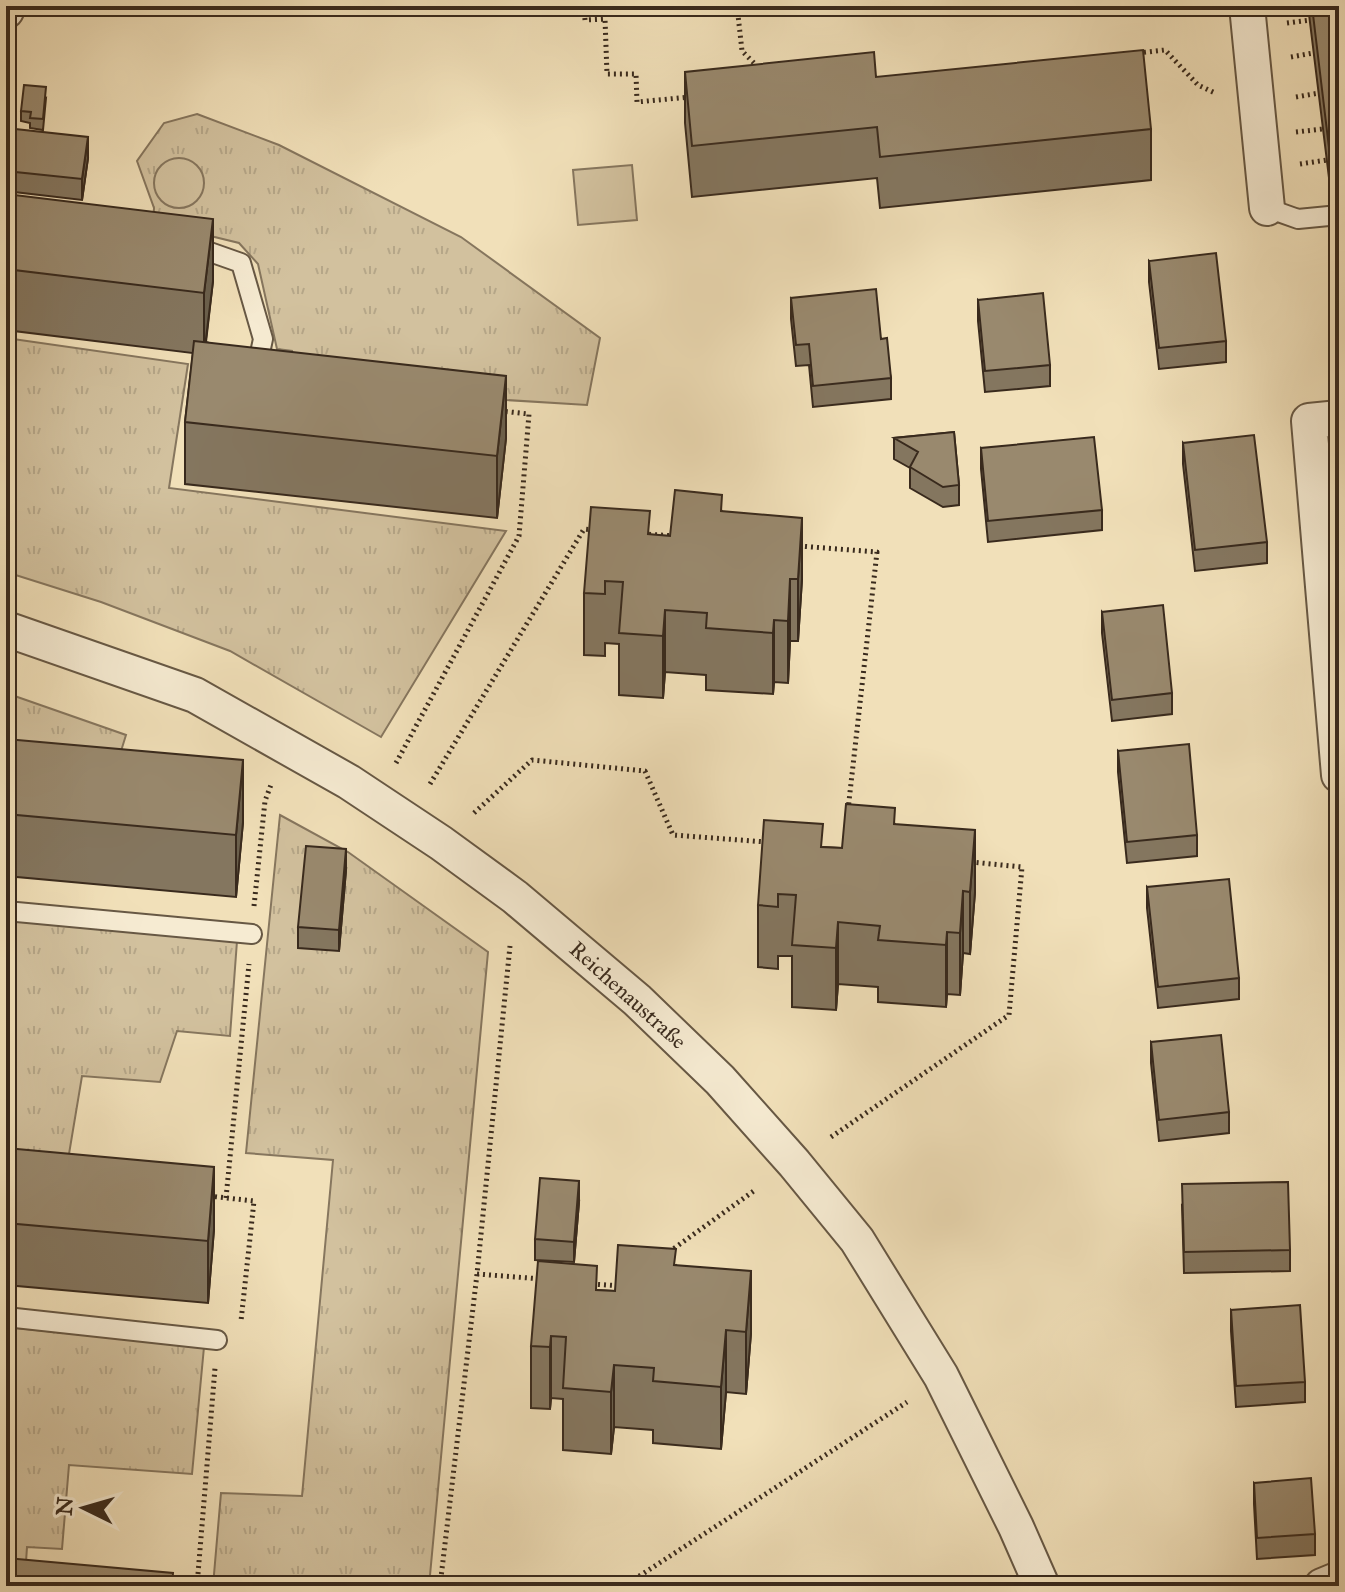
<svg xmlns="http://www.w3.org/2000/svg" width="1345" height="1592" viewBox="0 0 1345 1592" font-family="'IM FELL Great Primer',serif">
<defs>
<pattern id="grass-tufts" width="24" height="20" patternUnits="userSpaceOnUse" patternTransform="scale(2)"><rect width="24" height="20" fill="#d2c19e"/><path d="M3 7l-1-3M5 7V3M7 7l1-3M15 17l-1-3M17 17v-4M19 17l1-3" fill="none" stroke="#b5a688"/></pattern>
</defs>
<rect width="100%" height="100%" fill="#f1e0b9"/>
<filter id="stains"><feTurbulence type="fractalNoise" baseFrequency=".0025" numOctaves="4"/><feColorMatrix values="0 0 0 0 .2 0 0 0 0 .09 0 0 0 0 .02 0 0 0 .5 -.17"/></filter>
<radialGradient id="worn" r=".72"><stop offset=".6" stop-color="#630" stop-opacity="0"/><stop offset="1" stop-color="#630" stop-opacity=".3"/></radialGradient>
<path fill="url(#grass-tufts)" stroke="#86765e" stroke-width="2" d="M197,114l82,31 182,92 139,101 -13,67 -81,-5 -213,-27 -1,-22 -15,-2 -19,-85 -19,-21 -86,-21 1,-14 -17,-47 27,-38z
M6,338l182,26 -19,124 337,43 -125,206 -151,-86 -129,-49 -95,-30z
M6,693l120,42 -9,29 -111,-11z
M280,815l68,37 140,100 -59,634h-216l8,-93 81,3 31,-336 -87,-7z
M6,920l231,21 -7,95 -53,-5 -17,51 -78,-6 -15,90 -61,-6z
M6,1327l198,20 -12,127 -123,-9 -7,84 -35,-2 -2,30 -19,-2z"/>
<path fill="#d2c19e" stroke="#86765e" stroke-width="2" d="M154 183a25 25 0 1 1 50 0a25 25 0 1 1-50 0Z
M632,165l5,55 -59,5 -5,-55z"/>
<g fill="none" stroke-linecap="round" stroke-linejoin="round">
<g stroke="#675844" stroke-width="22">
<path id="service" d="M1267,208l31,11 41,-4
M190,245l51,18 22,76 -7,33
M6,911l246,23
M6,1317l211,23"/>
</g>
<g stroke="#675844" stroke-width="38">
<path id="minor" d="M1247,6l20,202
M6,11l2,-5
M1339,418l-30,3 30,354
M6,629l189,66 154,87 92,61 74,54 122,103 83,80 74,83 63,77 84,136 75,151 26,59
M1322,1586l17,-7"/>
</g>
<path stroke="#392a1d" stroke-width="5" stroke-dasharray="2 4" stroke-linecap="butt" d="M584,6l1,14 20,-1 2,55h29l1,28 53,-5
M737,6l5,45 16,16
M1287,23l23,-3
M1138,53l27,-3 33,35 17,8
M1291,57l22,-4
M1296,97l23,-4
M1296,132l27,-3
M1300,164l27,-4
M643,534l34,2
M799,546l78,6 -29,258
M396,763l123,-227 10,-122 -28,-3
M430,784l154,-255 9,1
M474,813l58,-53 113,11 28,64 93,7
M254,906l11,-105 7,-19
M831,1137l178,-122 13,-148 -51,-5
M209,1196l45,5 -13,120
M226,1198l23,-234
M669,1252l86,-62
M477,1274l65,5
M592,1284l30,2
M197,1586l18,-218
M440,1586l37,-312 33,-328
M624,1586l283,-184"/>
<use href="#service" stroke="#f6ebd2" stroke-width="18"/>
<use href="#minor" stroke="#f6ebd2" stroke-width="34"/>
</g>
<path fill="#84765f" stroke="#392a1d" stroke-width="2" d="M1308,6h31v179l-9,1z
M685,72l191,5 275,52v51l-271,28 -3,-30 -185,19 -7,-74z
M46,98l-3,32 -13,-2v-5l-9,-2v-10z
M6,128l82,30 -6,42 -76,-9z
M6,194l207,87 -7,61 300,96 -9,80 -312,-34v-62l8,-69 -187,-23z
M1149,261l77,80v21l-67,7 -10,-87z
M791,298l90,41 10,39v21l-78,8 -4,-42 -13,1 -5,-47z
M978,300l72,65v21l-65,6 -7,-71z
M954,432l5,53v20l-16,2 -33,-19v-20l-16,-9v-21z
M1183,443l84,99v21l-72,8 -12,-107z
M981,448l121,62v20l-114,12 -7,-73z
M722,511l80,68 -4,62h-8l-2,42 -14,-1 -1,12 -67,-4v-15l-41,-3 -2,26 -44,-3v-51l-14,-1v13l-21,-1v-62l66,-58 20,1z
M1102,612l70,81v21l-60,7 -10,-88z
M6,739l237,83 -7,75 -230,-21z
M1118,751l79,84v21l-70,7 -9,-91z
M895,824l80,68 -5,62 -7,-1 -3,42 -13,-1 -1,13 -68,-5v-15l-40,-3 -2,26 -44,-3v-51h-14v13l-20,-2v-62l65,-58 19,1z
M346,870l-7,81 -41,-3v-21z
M1147,887l92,91v21l-81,9 -11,-100z
M1151,1042l78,70v21l-70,8 -8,-78z
M6,1148l208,81 -6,74 -202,-18z
M579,1202l-5,60 -39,-2v-21z
M1182,1205l108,45v21l-106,2z
M676,1265l75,68 -5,61 -20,-2 -5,57 -68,-6v-13l-39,-3 -3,27 -48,-4v-51l-12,-1 -1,11 -19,-1v-62l66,-56 18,1z
M1231,1310l74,72v20l-69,5 -5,-76z
M1254,1483l61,51v21l-58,4 -3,-55z"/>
<path fill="#6b604d" stroke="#392a1d" stroke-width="2" d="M88,137v21l-6,42v-21z
M213,219v62l-9,74v-62z
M506,376v62l-9,80v-62z
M802,518v61l-4,62v-62z
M790,579v62l-2,42v-62z
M665,610v62l-2,26v-62z
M774,620v62l-1,12v-61z
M243,760v62l-7,75v-62z
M975,830v62l-5,62v-62z
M346,849v21l-7,81v-21z
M963,891v62l-3,42v-62z
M838,922v62l-2,26v-62z
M947,932v62l-1,13v-62z
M214,1167v62l-6,74v-62z
M579,1181v21l-5,60v-20z
M751,1271v62l-5,61v-62z
M726,1330v62l-5,57v-62z
M551,1336v62l-1,11v-62z
M614,1365v62l-3,27v-62z"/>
<path fill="#99896e" stroke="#392a1d" stroke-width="2" d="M1312,6h27v148l-9,2z
M1143,50l8,79 -271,28 -3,-30 -185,19 -7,-74 189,-20 2,25z
M24,85l22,2 -3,32 -13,-1 1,-6 -10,-1z
M6,128l82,9 -6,42 -76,-8z
M6,194l207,25 -9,74 -198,-24z
M1216,253l10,88 -67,7 -10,-87z
M876,289l5,50 6,-1 4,40 -78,8 -4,-42 -13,1 -5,-47z
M1043,293l7,72 -65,6 -7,-71z
M194,341l312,35 -9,80 -312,-34z
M954,432l5,53 -16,2 -33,-20 8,-15 -24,-14z
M1254,435l13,107 -72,8 -12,-107z
M1094,437l8,73 -114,11 -7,-73z
M675,490l47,5 -1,16 81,7 -4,61h-8l-2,42 -14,-1 -1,13 -67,-5 1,-15 -42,-3 -2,26 -44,-3 4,-51 -18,-1v13l-21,-1 7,-86 59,4 -2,23 22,2z
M1163,605l9,88 -60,7 -10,-88z
M6,739l237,21 -7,75 -230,-21z
M1189,744l8,91 -70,7 -9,-91z
M846,804l49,4 -1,16 81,6 -5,62 -7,-1 -3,42 -13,-1 -1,13 -68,-5 2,-14 -42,-4 -2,26 -44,-3 4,-50 -18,-1v13l-20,-2 6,-85 59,4 -2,23 21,1z
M306,846l40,3 -7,81 -41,-3z
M1229,879l10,99 -81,9 -11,-100z
M1221,1035l8,77 -70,8 -8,-78z
M6,1148l208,19 -6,74 -202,-18z
M540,1178l39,3 -5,61 -39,-3z
M1288,1182l2,68 -106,2 -2,-68z
M618,1245l58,4 -2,16 77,6 -5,61 -20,-2 -5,57 -68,-6 1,-13 -40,-3 -3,27 -48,-4 3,-51 -15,-1 -1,11 -19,-1 7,-85 59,5 -1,24 19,1z
M1300,1305l5,77 -69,4 -5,-76z
M1311,1478l4,56 -58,4 -3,-55z
M6,1558l167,15 -1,13h-166z"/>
<g text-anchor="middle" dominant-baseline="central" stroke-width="8" stroke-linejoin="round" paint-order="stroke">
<g font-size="22" fill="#392a1d" stroke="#f6ebd2">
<text transform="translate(628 995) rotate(42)">Reichenaustraße</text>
</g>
</g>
<rect width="1345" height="1592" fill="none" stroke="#f1e0b9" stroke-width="32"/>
<rect x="8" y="8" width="1329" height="1576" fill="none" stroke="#392a1d" stroke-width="4"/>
<rect x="16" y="16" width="1313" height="1560" fill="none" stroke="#392a1d" stroke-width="2"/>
<g transform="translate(84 1508) rotate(275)" stroke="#f6ebd2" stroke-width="6" paint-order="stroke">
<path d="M0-6L14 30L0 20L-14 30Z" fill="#392a1d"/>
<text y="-12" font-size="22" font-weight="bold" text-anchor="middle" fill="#392a1d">N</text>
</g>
<rect width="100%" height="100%" filter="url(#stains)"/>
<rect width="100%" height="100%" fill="url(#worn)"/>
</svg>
